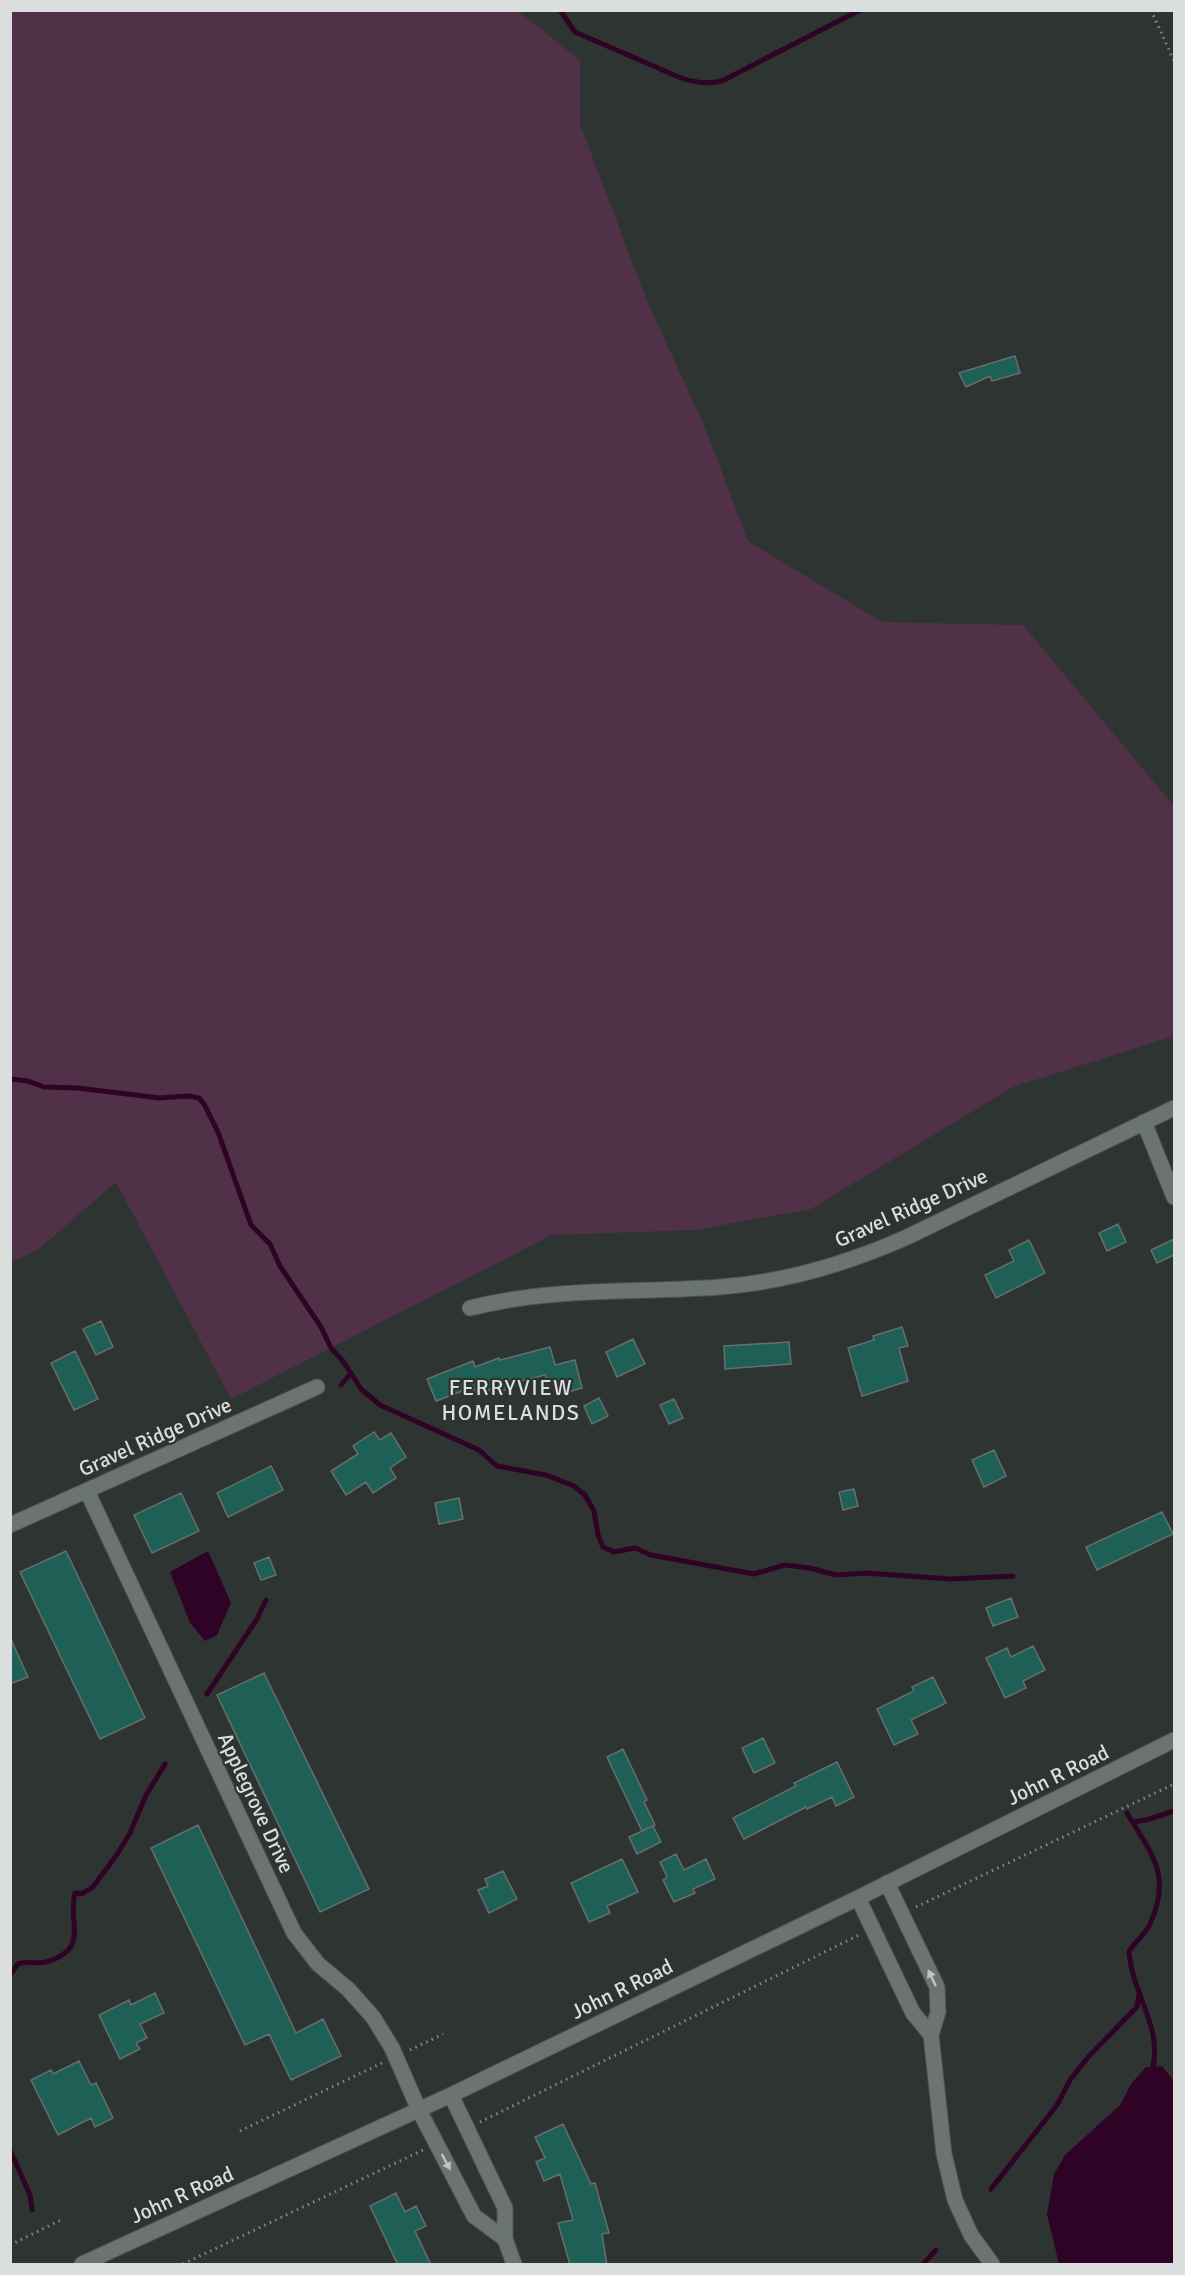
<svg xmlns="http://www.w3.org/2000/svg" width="1185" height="2275" viewBox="0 0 1185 2275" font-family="Signika,sans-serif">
<rect width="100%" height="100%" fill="#2d3432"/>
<path fill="#503147" d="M10,11h508l62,49v64l67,177 58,126 43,114 134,81 141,3 151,181v230l-161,51 -202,122 -116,21 -143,5 -321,164 -115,-217 -78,68 -27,12z"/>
<path fill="#2f0326" d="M208,1551l23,52 -14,32 -12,6 -15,-18 -20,-51z
M1162,2066l12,15v183h-115l-12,-50 7,-40 11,-19 55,-50 11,-21 15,-17z"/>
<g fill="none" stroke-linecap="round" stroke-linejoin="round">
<path stroke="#2f0326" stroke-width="5" d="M560,10l15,22 106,46c14,5 27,6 41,3l138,-71
M10,1079l18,2 16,6 34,1 81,10 30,-2 10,2 5,6 14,28 33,93 19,19 10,22 41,61 10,21 12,13 18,28 19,16 99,45 18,16 49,9 28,11 11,9 9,16 4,24 5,12 11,5 21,-4 16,7 103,19 31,-9 25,3 26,7 30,-2 84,6 63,-3
M341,1385l10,-12
M207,1694l50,-75 9,-19
M1127,1813c25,42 46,63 22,113 -5,10 -15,16 -20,26 3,42 35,76 23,119
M1133,1822l13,-2 28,-9
M10,1975l8,-11c10,-3 19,0 28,-2 45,-13 21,-40 29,-69l6,1 11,-6 24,-32 14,-23 16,-38 19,-31
M10,2150l20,45 2,15
M991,2189l66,-84 13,-25 19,-24 48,-49 2,-13
M923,2264l13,-14"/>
</g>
<path fill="#1e6055" stroke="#676f6d" stroke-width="1.5" d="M1015,356l5,17 -28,8 -2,-5 -24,11 -7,-14z
M1118,1224l8,18 -19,9 -8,-18z
M1174,1239v16l-17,8 -6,-13z
M1029,1240l16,33 -49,25 -11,-23 29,-14 -5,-11z
M101,1321l12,26 -17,8 -13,-26z
M902,1327l6,19 -9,2 9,33 -46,15 -14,-48 26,-8 -1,-4z
M633,1339l12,25 -28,13 -11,-25z
M789,1342l2,22 -66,5 -1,-23z
M550,1347l5,18 20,-5 7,28 -24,7 -4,-13 -6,2 -3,-9 -36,9 1,4 -17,6 -2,-5 -15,6 -3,-8 -37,14 -9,-22 46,-18 2,6 24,-9 1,2z
M75,1351l23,48 -24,11 -23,-47z
M599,1398l9,18 -16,8 -8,-18z
M674,1399l9,19 -14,6 -9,-19z
M374,1432l6,8 11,-7 15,24 -16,11 6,10 -23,15 -7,-11 -20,13 -15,-24 27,-17 -5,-8z
M994,1450l12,26 -22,11 -12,-27z
M271,1466l12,24 -55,27 -11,-24z
M854,1489l4,17 -15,4 -4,-18z
M181,1493l18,38 -47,22 -18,-38z
M459,1498l4,21 -24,5 -4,-21z
M1162,1512l11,22 -76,36 -11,-23z
M66,1551l79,167 -45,21 -80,-167z
M269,1557l7,18 -15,5 -7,-17z
M1011,1598l7,19 -25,9 -7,-18z
M10,1637l18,40 -18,7z
M1033,1646l12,24 -22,11 3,7 -21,10 -19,-40 21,-10 4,9z
M264,1673l105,216 -49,23 -103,-217z
M933,1677l13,26 -35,17 7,14 -24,11 -17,-36 37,-18 -2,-4z
M763,1738l12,25 -21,10 -12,-25z
M623,1749l24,51 -3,2 11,23 -13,6 -35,-74z
M837,1762l17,35 -18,9 -4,-9 -25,12 -1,-2 -62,32 -11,-21 63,-32 -2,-3z
M198,1825l98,208 27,-14 18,37 -50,24 -22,-46 -24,11 -94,-197z
M653,1826l8,16 -24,12 -8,-17z
M676,1854l8,16 22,-11 9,20 -22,10 2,4 -21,9 -11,-22 4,-3 -7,-15z
M622,1859l16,33 -31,14 3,7 -21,9 -18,-39z
M503,1871l14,28 -28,14 -11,-23 10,-4 -3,-7z
M155,1993l9,20 -24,11 7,14 -11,5 4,6 -20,10 -21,-44 30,-15 2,5z
M79,2061l12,24 5,-2 17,35 -18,9 -4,-9 -33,17 -27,-55 20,-10 2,4z
M563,2124l28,60 4,-1 14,50 -7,1 5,31h-37l-12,-42 15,-3 -13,-46 -16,7 -8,-19 9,-4 -10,-21z
M396,2193l9,19 11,-6 10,20 -11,5 16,34h-33l-28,-59z"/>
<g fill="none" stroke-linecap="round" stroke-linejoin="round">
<g stroke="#4c5251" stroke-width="17">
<path id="minor" d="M1144,1122l30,75
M470,1308c82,-21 167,-15 250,-21 65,-5 126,-23 185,-49l269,-130
M87,1491l207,442 24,31 30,25 25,28 19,31 27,62 55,106 31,23
M10,1525l307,-138
M887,1883l50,104 1,25 -7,23 13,119 11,46 16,35 21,29
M858,1898l55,115 18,22
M451,2095l54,113v31l9,25"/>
</g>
<g stroke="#4c5251" stroke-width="17">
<path id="secondary" d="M82,2264l369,-169 407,-197 316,-158"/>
</g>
<path stroke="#848a88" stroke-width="3" stroke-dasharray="1.5 4.5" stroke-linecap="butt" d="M1151,10l23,51
M916,1907l258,-123
M410,2050l33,-16
M480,2122l379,-187
M240,2131l142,-68
M10,2245l51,-25
M183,2264l240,-114"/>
<use href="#minor" stroke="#6c7472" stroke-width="15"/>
<use href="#secondary" stroke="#6c7472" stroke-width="15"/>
</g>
<defs><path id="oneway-solid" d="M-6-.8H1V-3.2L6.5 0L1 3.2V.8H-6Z" transform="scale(1.5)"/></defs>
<g fill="#bec4c2">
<use href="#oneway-solid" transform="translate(932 1978) rotate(-115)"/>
<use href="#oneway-solid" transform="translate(446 2162) rotate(62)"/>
</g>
<g text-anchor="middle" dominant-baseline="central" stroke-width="4.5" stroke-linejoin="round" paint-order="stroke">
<g font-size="21" fill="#dadfdd" stroke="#2d3432">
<text transform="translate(911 1208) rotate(-24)">Gravel Ridge Drive</text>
<text transform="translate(155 1437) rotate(-24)">Gravel Ridge Drive</text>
<text transform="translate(1058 1775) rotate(-26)">John R Road</text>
<text transform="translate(256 1803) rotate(65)">Applegrove Drive</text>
<text transform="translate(622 1989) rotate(-26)">John R Road</text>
<text transform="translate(182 2195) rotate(-24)">John R Road</text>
</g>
<g font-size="22" letter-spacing="1.5" fill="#dadfdd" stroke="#2d3432">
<text x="511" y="1387">FERRYVIEW<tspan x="511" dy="25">HOMELANDS</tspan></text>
</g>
</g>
<rect width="1185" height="2275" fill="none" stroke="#dadfdd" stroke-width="24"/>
</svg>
